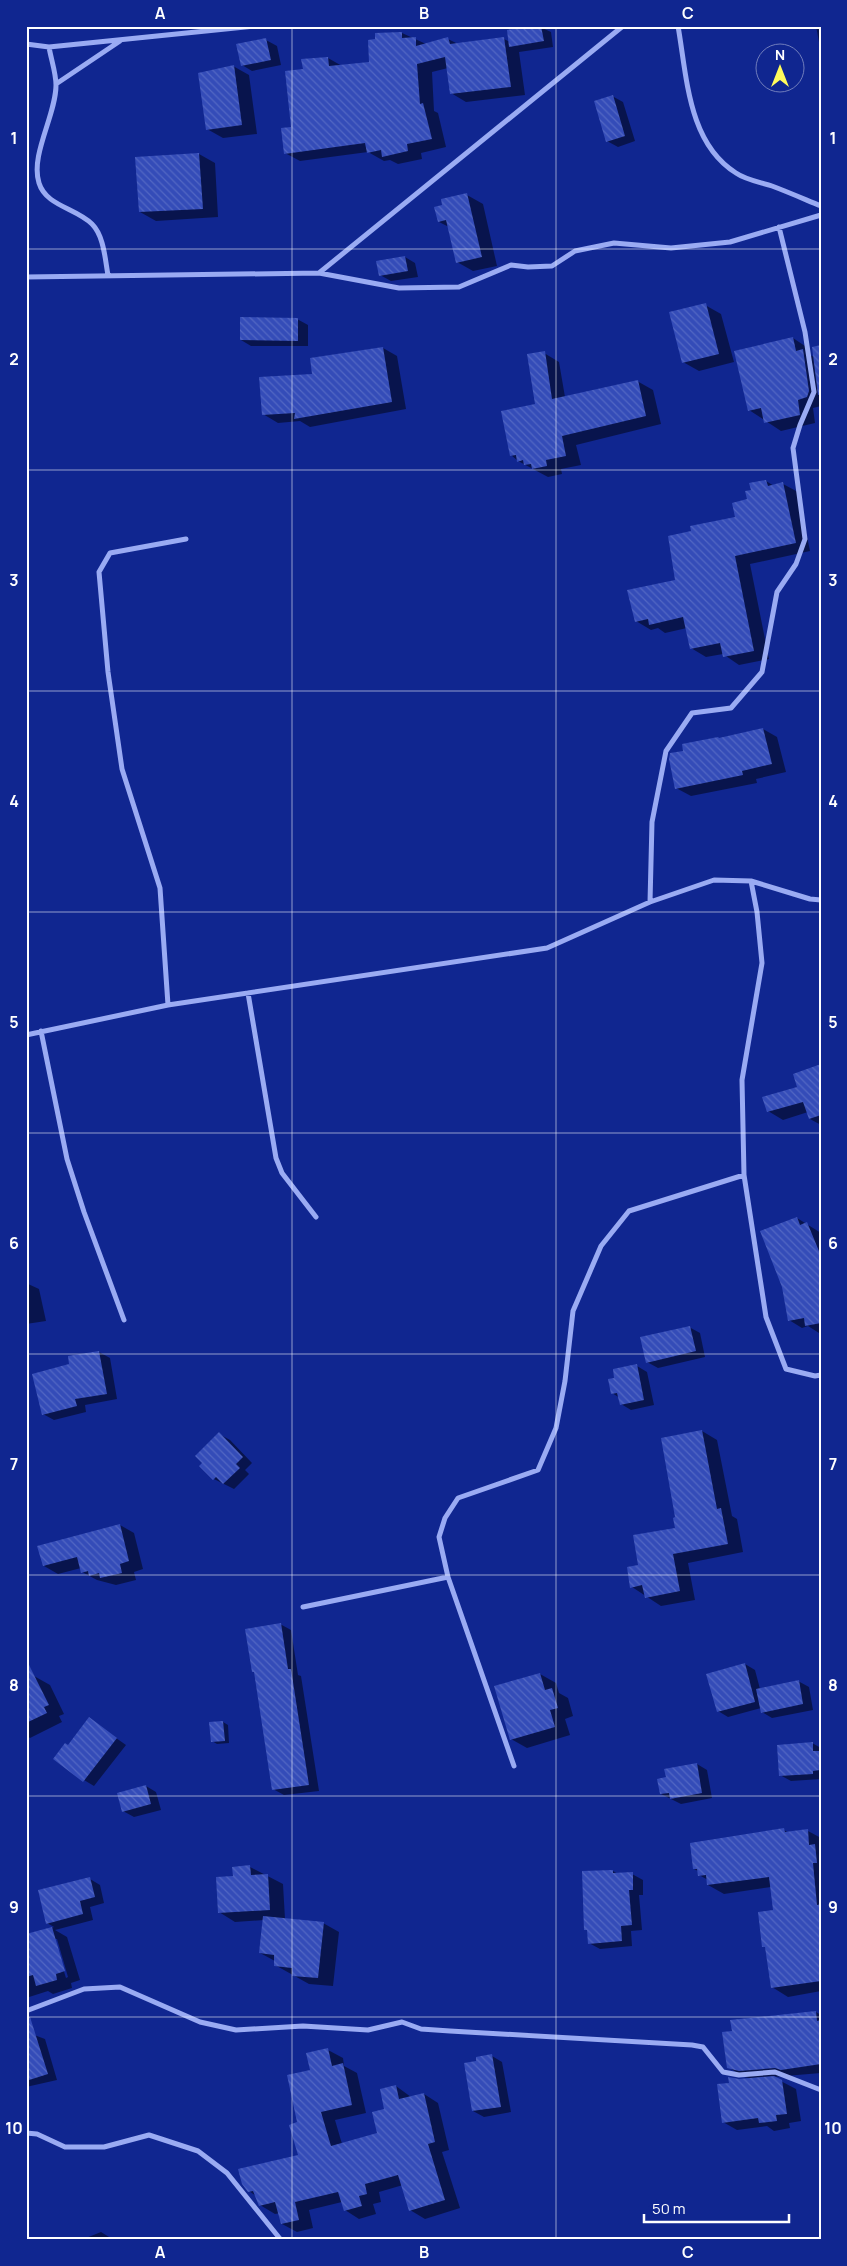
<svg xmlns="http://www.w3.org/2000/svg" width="847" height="2266" viewBox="0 0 847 2266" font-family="Manrope,sans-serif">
<defs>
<pattern id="building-back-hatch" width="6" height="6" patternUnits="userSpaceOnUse" patternTransform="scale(1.25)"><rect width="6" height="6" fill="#344cb8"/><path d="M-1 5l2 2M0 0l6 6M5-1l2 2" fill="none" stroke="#5267c3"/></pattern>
</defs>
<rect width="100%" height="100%" fill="#102690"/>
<path fill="#0007" fill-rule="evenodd" d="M538,26l13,6 2,15 -34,5 6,43 -59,7 -15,-9 -3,-25 -16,4 2,39 4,2 8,34 -25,6 1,6 -24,5 -8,-4 -6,1 -16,-9 -68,9 -15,-8 19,-83 24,-12 14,8 29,-3 31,-30 24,11 22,-5 10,5 46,-5 6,3z
M816,26h5v27z
M266,40l11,6 4,19 -29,6 -10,-6z
M233,66l16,9 8,59 -34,4 -16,-9z
M612,96l11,6 12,39 -17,6 -11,-6z
M199,154l16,9 3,54 -62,4 -16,-9 -3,-54z
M467,195l16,9 14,62 -24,5 -16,-9 -8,-35 -10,-5z
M405,257l10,6 3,14 -27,4 -11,-6z
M705,305l16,9 13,48 -35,9 -16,-9z
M297,319l11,6v21h-57l-10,-6z
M793,338l15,10 2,7 4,2 7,-11v60l-8,2 2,15 -34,8 -32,-21z
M383,348l14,8 9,53 -96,18 -10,-6 -22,2 -15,-9 51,-39z
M544,353l15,9 6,35 72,-16 16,9 8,34 -85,21 5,20 -20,4 1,5 -14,3 -30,-16 -7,-6 25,-50z
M766,481l8,5 9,-2 15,8 12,59 -60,13 19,95 -30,6 -16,-11 -17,3 -15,-9 -4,-20 -22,5 -7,-5 -7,2 -15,-9 41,-40 15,-49 45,-14 15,-28z
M763,729l14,8 9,35 -30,7 1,4 -66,13 -15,-8 8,-36z
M821,1066v59l-11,-6 -2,-7 -25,8 -15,-9 31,-24z
M797,1218l24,15 -2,100 -11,-7 -6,2 -13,-8z
M26,1283l13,6 7,32 -20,3z
M689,1327l11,6 5,24 -47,11 -11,-6z
M99,1352l11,6 7,41 -32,6 1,7 -32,8 -11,-6 28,-49z
M637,1366l10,6 7,33 -23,5 -10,-6 -1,-6 -8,-5 4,-14z
M702,1431l15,9 15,76 5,3 6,33 -55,11 7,37 -34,6 -29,-19 8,-21 37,-37z
M219,1434l11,6 22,23 -7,7 4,4 -15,15 -20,-10 -13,-13z
M120,1525l14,8 9,36 -9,3 2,8 -20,5 -19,-5 -15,-8 -1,-4 -23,6 -14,-8z
M280,1624l11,6 7,45 3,1 18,115 -35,4 -11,-6z
M745,1664l10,6 5,19 38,-8 11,6 4,23 -41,8 -10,-6 -1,-4 -33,9 -10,-6z
M540,1674l16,9 3,10 9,5 5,18 -8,3 5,16 -43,13 -16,-9z
M34,1676l16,9 14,29 -5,2 3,6 -32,16 -4,-3v-55z
M89,1719l37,26 -32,41 -10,-6z
M223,1722l5,3 1,18 -12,1 -5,-3z
M812,1743l9,5v31l-30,2 -11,-6z
M697,1764l10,6 5,28 -31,6 -20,-10 6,-16z
M146,1786l10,6 5,18 -27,7 -11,-6z
M784,1830l5,3 19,-2 13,7v153l-33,6 -16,-10 -6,-39 -3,-2 11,-35 -3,-24 -47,7 -16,-9v-5l-9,-5 -1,-4 -4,-2z
M250,1867l33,17 2,35 38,4 16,9 -6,54 -24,-2 -34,-19v-4l-15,-8 4,-33 -29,2 -16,-10 15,-35z
M613,1871l5,3h14l11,6v15h-4l3,35 -11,1 1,15 -32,3 -11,-6z
M90,1879l10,6 4,18 -14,4 3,13 -38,10 12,7 13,43 -9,3 1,5 -19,6 -5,-3 -22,7v-62l28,-9 -7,-4zM54,1939h3l11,38 -2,1z
M816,2012l5,3v58l-48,4 23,12 5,32 -12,2 1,5 -16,3 -7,-5 -30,4 -14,-8 16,-41 15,-2 -10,-2 -16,-10z
M26,2032l19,7 12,41 -31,7z
M328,2050l15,8 1,8 13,7 9,40 -31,7 7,24 37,-10 17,-48 15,11 13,-3 14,9 11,47 -7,2 18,56 -35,11 -15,-9 -7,-25 -24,7 2,10 -8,2 3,10 -17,5 -14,-9 -3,-8 -33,8 4,18 -16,4 -15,-8 -2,-11 -5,1 -15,-9 -4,-9 -7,-5 50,-36v-32l13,-52z
M492,2056l10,6 9,50 -27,5 -11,-6 5,-49z
M101,2232l13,8h-33z"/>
<path fill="url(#building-back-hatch)" d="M530,26h11l3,15 -35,6 -2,-17z
M402,32v6l14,-1v9l32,-9 2,7 54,-7 7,50 -61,7 -5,-37 -28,7 3,40 3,-1 9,36 -25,5 1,7 -26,6 -1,-7 -14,3 -2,-10 -81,11 -3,-26 10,-1 -6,-56 18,-2 -2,-10 27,-2 1,9 40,-4 -1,-22 7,-1v-6z
M266,38l5,22 -30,6 -5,-22z
M234,65l8,60 -36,5 -8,-57z
M613,95l12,41 -19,6 -12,-41z
M199,153l4,56 -64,3 -4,-55z
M467,193l15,64 -26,6 -10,-43 -8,2 -4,-15 8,-2 -1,-6z
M405,256l3,15 -29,5 -3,-15z
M706,303l13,51 -37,9 -13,-51z
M240,317l58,1v23l-58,-1z
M793,337l3,14 7,-2 6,42 -2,6 -9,3 2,15 -36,8 -3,-15 -13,3 -14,-60z
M821,345v49l-3,1 -6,-48z
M383,347l9,55 -98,17 1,-6 -33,2 -3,-38 53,-3 -2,-16z
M545,351l7,48 86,-19 8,36 -84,20 4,20 -20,4 1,6 -15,3 -1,-5 -7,1 -1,-5 -6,2 -1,-7 -6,1 -9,-45 34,-7 -8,-50z
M766,480l2,6 15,-4 13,61 -61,13 19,95 -31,6 -3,-14 -30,6 -7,-32 -34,8 -1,-6 -13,3 -8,-32 48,-10 -7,-44 23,-5 -1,-5 45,-9 -3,-14 15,-4 -2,-8 6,-1 -2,-7z
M763,728l9,36 -30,7 1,4 -68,14 -6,-30 1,-6 13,-2 -1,-7 36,-7 1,1z
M821,1064v51l-12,4 -6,-17 -36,10 -5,-15 35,-10 -4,-13z
M797,1217l3,8 7,-3 14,34v67l-16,3 -1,-8 -16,3 -6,-34 -22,-56z
M690,1326l6,25 -50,12 -6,-26z
M99,1351l8,43 -32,5 2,7 -35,9 -10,-41 37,-10 -1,-8z
M637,1364l7,36 -24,5 -3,-12 -6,1 -3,-15 6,-1 -1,-9z
M702,1430l15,79 4,-1 7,36 -55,10 7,37 -35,7 -3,-13 -12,3 -3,-21 11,-2 -5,-30 42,-7 -2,-10 2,-1 -14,-79z
M219,1432l24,25 -7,7 4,4 -17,16 -7,-7 -3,3 -14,-14 3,-3 -7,-7z
M120,1524l9,37 -9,3 2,9 -22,5 -1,-5 -10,3 -1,-5 -7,2 -4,-16 -34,9 -6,-20z
M281,1623l7,46h3l18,116 -37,5 -18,-118h-2l-7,-43z
M26,1659l23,46 -5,2 3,6 -21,10z
M745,1663l10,39 -38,10 -11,-38z
M540,1673l5,17 7,-2 6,20 -8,2 5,17 -45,13 -16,-54z
M799,1680l4,24 -42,9 -5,-24z
M89,1717l28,21 -34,44 -30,-23 12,-16 3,2z
M223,1721l2,20 -14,1 -2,-20z
M813,1742v9h6l1,19 -7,1v3l-34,2 -2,-31z
M697,1763l5,30 -32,6 -1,-6 -9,1 -3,-15 9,-2 -2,-8z
M146,1785l5,19 -29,8 -5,-19z
M784,1828l1,4 23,-3 1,16 6,-1 2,19h-4l4,42 4,-1v77l-50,7 -6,-41h-3l-4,-35 15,-2 -4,-33 -62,8 -1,-10 -8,1 -1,-7h-4l-3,-26z
M250,1865l1,10 17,-1 2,36 -52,3 -2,-36 17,-1 -1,-9z
M613,1870v3l20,-1v18h-4l3,35 -11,1 1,15 -34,3 -1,-14h-3l-2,-59z
M90,1877l5,20 -15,4 3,13 -37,10 -8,-34z
M263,1916l61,6 -6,56 -26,-2v-8l-18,-2v-11l-15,-2z
M52,1927l13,44 -9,3 1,6 -21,6 -3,-11 -7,2v-43z
M816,2011l1,10 4,-1v44l-40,6 -6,-2 -36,3 -12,-3 -5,-36 10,-1 -2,-11z
M26,2017h4l18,57 -22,7z
M328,2048l4,18 11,-3 9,42 -31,7 10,34 46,-13 -5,-21 12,-3 -4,-20 16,-4 3,14 25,-6 11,49 -7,2 17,56 -36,11 -11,-36 -33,9 2,10 -8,2 3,10 -18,5 -6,-19 -43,10 4,18 -18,4 -6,-22 -16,4 -6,-15 -5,1 -6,-8 -4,-15 60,-14 -9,-30 8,-3 -10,-47 23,-5 -4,-17z
M492,2054l9,53 -29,4 -8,-48 12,-2v-4z
M774,2076l8,4 5,34 -11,1 1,6 -18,2 -1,-5 -36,5 -5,-39 12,-1 -1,-6 11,2z"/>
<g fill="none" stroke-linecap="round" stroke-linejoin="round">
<path stroke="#9aabf3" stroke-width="5" d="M678,26c9,51 10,117 58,147 10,7 24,9 36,13 16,6 32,13 49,20
M26,44l23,3 206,-21
M49,47c2,12 7,26 7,38 0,30 -26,70 -17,98 7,23 37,25 53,41 12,12 13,35 16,51
M56,84l64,-43
M319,273l304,-247
M26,277l293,-4 80,15 60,-1 52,-22 17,2 24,-1 23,-15 39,-8 57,5 59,-6 91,-27
M751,881l6,31 5,51 -20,117 2,95 22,142 20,52 29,7 6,-1
M650,902l2,-80 14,-71 26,-38 39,-5 31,-36 15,-80 19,-28 9,-25 -12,-91 7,-23 14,-33 -9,-60 -26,-105
M248,993l28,165 6,15 34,44
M168,1005l-8,-117 -38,-119 -14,-97 -9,-100 11,-19 76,-14
M41,1031l26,128 17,53 40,108
M26,1035l142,-30 379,-57 103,-46 64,-22 37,1 59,18 11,1
M448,1577l66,189
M303,1607l145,-30 -9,-40 6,-19 13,-20 80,-28 18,-42 9,-47 8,-70 28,-65 28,-35 115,-36
M26,2011l58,-22 36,-2 80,35 36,8 67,-4 65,4 34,-8 19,7 29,2 242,14 11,2 20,25 16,3 36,-3 46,18
M26,2133l11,1 28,13h39l45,-12 49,16 29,22 54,67"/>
</g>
<path fill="none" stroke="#fff" stroke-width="1" stroke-opacity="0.55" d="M292,26v2214M556,26v2214M26,249h795M26,470h795M26,691h795M26,912h795M26,1133h795M26,1354h795M26,1575h795M26,1796h795M26,2017h795"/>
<rect width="847" height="2266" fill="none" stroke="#102690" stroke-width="55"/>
<g transform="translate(780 68)"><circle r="24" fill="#102690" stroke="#707dbc"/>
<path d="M0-4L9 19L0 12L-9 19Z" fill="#fffb5c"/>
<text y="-8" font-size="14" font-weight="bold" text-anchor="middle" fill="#ffffff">N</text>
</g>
<path d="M644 2214v8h145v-8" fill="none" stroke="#ffffff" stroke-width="2.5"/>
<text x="652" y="2214" font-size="15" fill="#ffffff" stroke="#102690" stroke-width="4" paint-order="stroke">50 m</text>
<rect x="28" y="28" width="792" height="2210" fill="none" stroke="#fff" stroke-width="2"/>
<g font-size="16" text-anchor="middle" font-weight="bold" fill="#fff">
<text x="160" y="19">A</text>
<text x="424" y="19">B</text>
<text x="688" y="19">C</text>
<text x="14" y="144">1</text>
<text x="833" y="144">1</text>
<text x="14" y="365">2</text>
<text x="833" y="365">2</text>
<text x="14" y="586">3</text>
<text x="833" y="586">3</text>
<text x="14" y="807">4</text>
<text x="833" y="807">4</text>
<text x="14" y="1028">5</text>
<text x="833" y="1028">5</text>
<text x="14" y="1249">6</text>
<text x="833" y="1249">6</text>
<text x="14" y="1470">7</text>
<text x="833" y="1470">7</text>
<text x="14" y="1691">8</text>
<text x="833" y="1691">8</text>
<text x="14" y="1913">9</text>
<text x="833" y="1913">9</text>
<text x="14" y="2134">10</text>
<text x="833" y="2134">10</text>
<text x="160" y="2258">A</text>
<text x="424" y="2258">B</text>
<text x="688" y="2258">C</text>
</g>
</svg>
